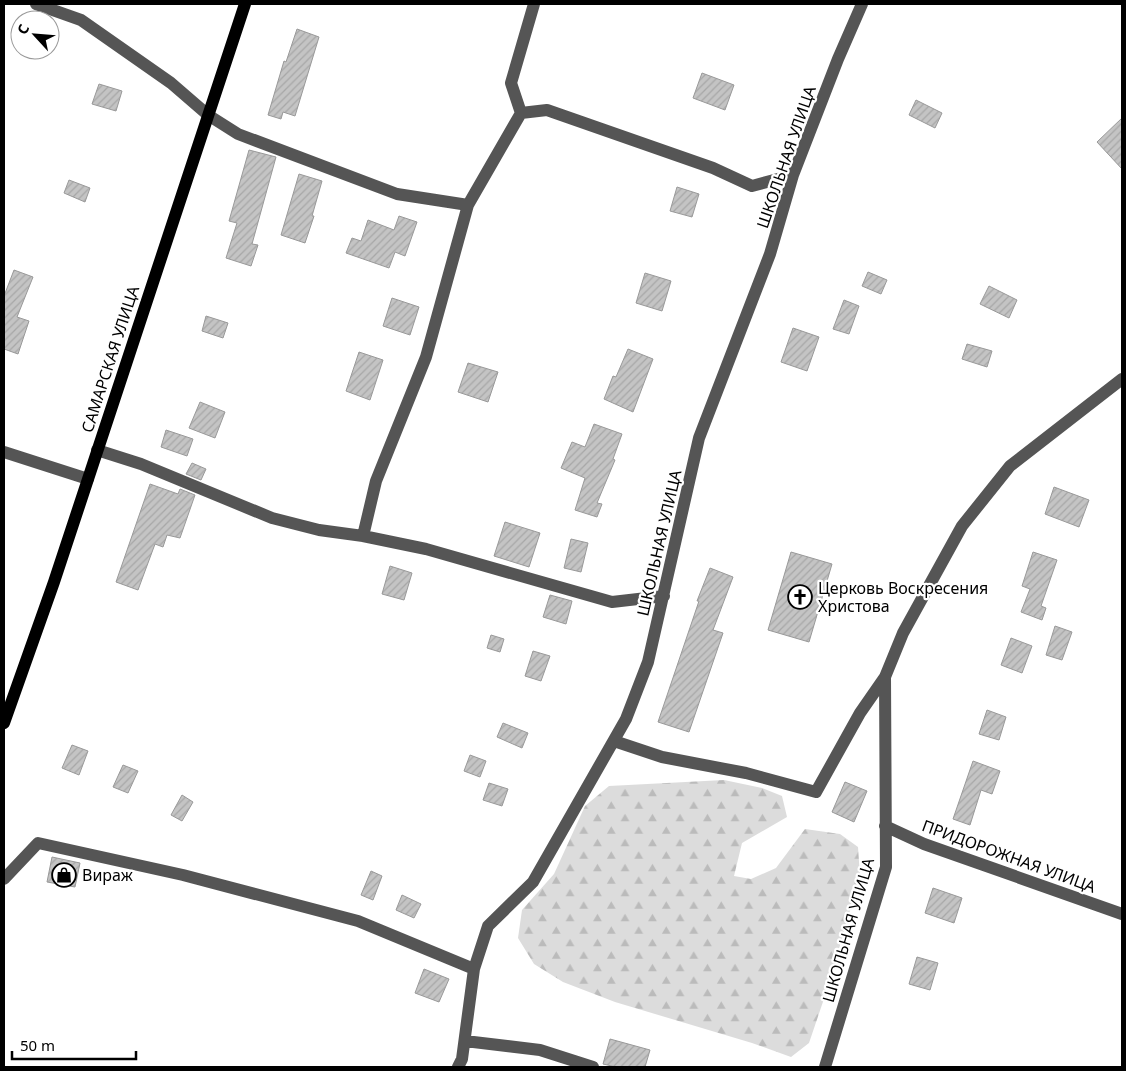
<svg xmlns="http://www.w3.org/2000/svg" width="1126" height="1071" viewBox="0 0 1126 1071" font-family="'Noto Sans',sans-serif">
<defs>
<pattern id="forest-firs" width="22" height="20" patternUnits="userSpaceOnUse" patternTransform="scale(1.25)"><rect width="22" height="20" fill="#dcdcdc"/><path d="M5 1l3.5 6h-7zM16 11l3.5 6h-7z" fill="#bbb"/></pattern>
<pattern id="building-hatch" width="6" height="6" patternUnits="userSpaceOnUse" patternTransform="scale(1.25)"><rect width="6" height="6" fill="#c4c4c4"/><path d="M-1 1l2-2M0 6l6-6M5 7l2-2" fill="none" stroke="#a7a7a7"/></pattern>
</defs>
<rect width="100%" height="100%" fill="#fff"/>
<path fill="url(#forest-firs)" d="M724,780l38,8 20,8 5,21 -45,26 -8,33 17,3 25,-11 29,-39 35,5 18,13 2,29 -32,111 -19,56 -18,14 -39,-14 -137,-41 -52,-20 -29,-18 -16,-26 4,-28 32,-36 31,-68 24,-20z"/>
<path fill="url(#building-hatch)" stroke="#999" d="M297,29l22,8 -24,79 -12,-4 -2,7 -13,-4 16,-54 2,1z
M702,73l32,12 -9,25 -32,-12z
M99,84l23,7 -6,20 -24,-7z
M916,100l26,13 -7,15 -26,-13z
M1122,118v51l-25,-27z
M249,150l27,7 -24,87 6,1 -7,21 -25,-8 11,-35 -8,-2z
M299,174l23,7 -10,35h2l-9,27 -24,-8z
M69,180l21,8 -5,14 -21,-9z
M677,187l22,7 -7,23 -22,-6z
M399,216l18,6 -12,34 -10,-4 -6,16 -43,-15 6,-15 9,3 7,-21 26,10z
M14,270l19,7 -16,40 12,4 -11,33 -14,-5v-53z
M868,272l19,8 -6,14 -19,-8z
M645,273l26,8 -9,30 -26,-8z
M989,286l28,14 -8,18 -29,-14z
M392,298l27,9 -9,28 -27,-9z
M844,300l15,6 -10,28 -16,-5z
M206,316l22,7 -5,15 -21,-7z
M793,328l26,9 -12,34 -26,-9z
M967,344l25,7 -5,16 -25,-8z
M628,349l25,10 -20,53 -29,-13 9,-23 3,1z
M359,352l24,8 -13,40 -24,-9z
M468,363l30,9 -10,30 -30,-10z
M200,402l25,10 -10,26 -26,-10z
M594,424l28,10 -9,25 2,1 -18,43 5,1 -5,13 -22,-7 10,-32 -24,-10 11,-26 13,5z
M166,430l27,9 -6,17 -26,-9z
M192,463l14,6 -5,11 -15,-6z
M150,484l28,10 2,-5 15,6 -15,43 -13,-3 -4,12 -8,-3 -17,46 -22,-8z
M1054,487l35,13 -10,27 -34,-13z
M505,522l35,11 -11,34 -35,-11z
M571,539l17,4 -7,29 -17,-4z
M791,552l41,12 -23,78 -41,-12z
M1033,552l24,8 -16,46 5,2 -4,12 -21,-8 9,-23 -8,-3z
M390,566l22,7 -8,27 -22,-6z
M710,568l23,9 -20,53 10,3 -34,99 -31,-10 41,-121h-2z
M550,595l22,6 -6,23 -23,-7z
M1055,626l17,6 -10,28 -16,-5z
M491,635l13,4 -4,13 -13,-4z
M1011,638l21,8 -10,27 -21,-8z
M533,651l17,5 -9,25 -16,-5z
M987,710l19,7 -7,23 -20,-6z
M503,723l25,10 -6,15 -25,-11z
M72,745l16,6 -9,24 -17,-7z
M470,755l16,6 -6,16 -16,-6z
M973,761l27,10 -8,23 -11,-4 -11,35 -17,-6z
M123,765l15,6 -10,22 -15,-6z
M845,782l22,9 -13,31 -22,-10z
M489,783l19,6 -6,17 -19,-6z
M182,795l11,7 -11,19 -11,-6z
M52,857l28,6 -5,24 -28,-5z
M371,871l11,5 -9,24 -12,-5z
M933,888l29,10 -8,25 -29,-10z
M402,895l19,9 -7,14 -18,-8z
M917,957l21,6 -8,27 -21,-6z
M424,969l25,10 -10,23 -24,-9z
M610,1039l40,11 -5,17h-29l-13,-3z"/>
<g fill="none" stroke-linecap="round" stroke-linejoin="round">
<path stroke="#555" stroke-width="12" d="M36,4l45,16 90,63 37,32 30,19 159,60 71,11
M521,113l26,-3 166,58 39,18 41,-11
M97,450l44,14 131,54 47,12 44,6 63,13 186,53 52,-6
M4,452l84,27
M363,536l13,-55 50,-124 42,-152 53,-92 -10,-30 23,-79
M614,741l48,16 84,16 70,19 44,-79 25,-36
M885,826l39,18 198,70
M4,879l34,-36 145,32 175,46 116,48
M465,1041l75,9 53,17
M458,1067l4,-8 12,-90 14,-43 45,-44 93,-163 22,-57 51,-224 71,-184 23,-79 45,-116 24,-55
M825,1067l61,-200 -1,-190 18,-44 59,-107 48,-60 112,-87"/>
<path stroke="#000" stroke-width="12" d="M4,723l50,-141 191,-578"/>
</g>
<defs>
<g id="church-ring" transform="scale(1.25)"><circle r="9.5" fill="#fff" stroke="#000" stroke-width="1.5"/><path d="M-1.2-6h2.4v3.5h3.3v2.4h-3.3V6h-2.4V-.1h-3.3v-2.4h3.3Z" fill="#000"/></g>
<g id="shop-ring" transform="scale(1.25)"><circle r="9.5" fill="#fff" stroke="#000" stroke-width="1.5"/><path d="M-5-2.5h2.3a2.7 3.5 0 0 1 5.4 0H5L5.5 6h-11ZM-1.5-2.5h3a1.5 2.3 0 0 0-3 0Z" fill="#000"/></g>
</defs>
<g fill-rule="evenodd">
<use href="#church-ring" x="800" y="597"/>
<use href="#shop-ring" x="64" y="875"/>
</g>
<g text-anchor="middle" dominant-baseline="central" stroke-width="4.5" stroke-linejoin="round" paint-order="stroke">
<g font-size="16" fill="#000" stroke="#fff">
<text transform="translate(786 157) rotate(-71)">ШКОЛЬНАЯ УЛИЦА</text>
<text transform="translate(110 359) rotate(-72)">САМАРСКАЯ УЛИЦА</text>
<text transform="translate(659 543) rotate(-77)">ШКОЛЬНАЯ УЛИЦА</text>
<text transform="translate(1009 856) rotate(20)">ПРИДОРОЖНАЯ УЛИЦА</text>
<text transform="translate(848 930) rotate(-74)">ШКОЛЬНАЯ УЛИЦА</text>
</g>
<g font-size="16" fill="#000" stroke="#fff" text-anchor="start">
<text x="818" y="588">Церковь Воскресения<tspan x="818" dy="18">Христова</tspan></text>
<text x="82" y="875">Вираж</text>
</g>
</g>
<rect width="1126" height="1071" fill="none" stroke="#000000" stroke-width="10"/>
<g transform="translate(35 35) rotate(296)"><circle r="24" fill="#ffffff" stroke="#999999"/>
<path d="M0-4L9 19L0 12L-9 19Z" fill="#000000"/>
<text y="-8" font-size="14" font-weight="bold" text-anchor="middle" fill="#000000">С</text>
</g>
<path d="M12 1051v8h124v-8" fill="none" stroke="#000000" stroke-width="2.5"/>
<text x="20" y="1051" font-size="15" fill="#000000" stroke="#ffffff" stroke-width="4" paint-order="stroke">50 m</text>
</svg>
